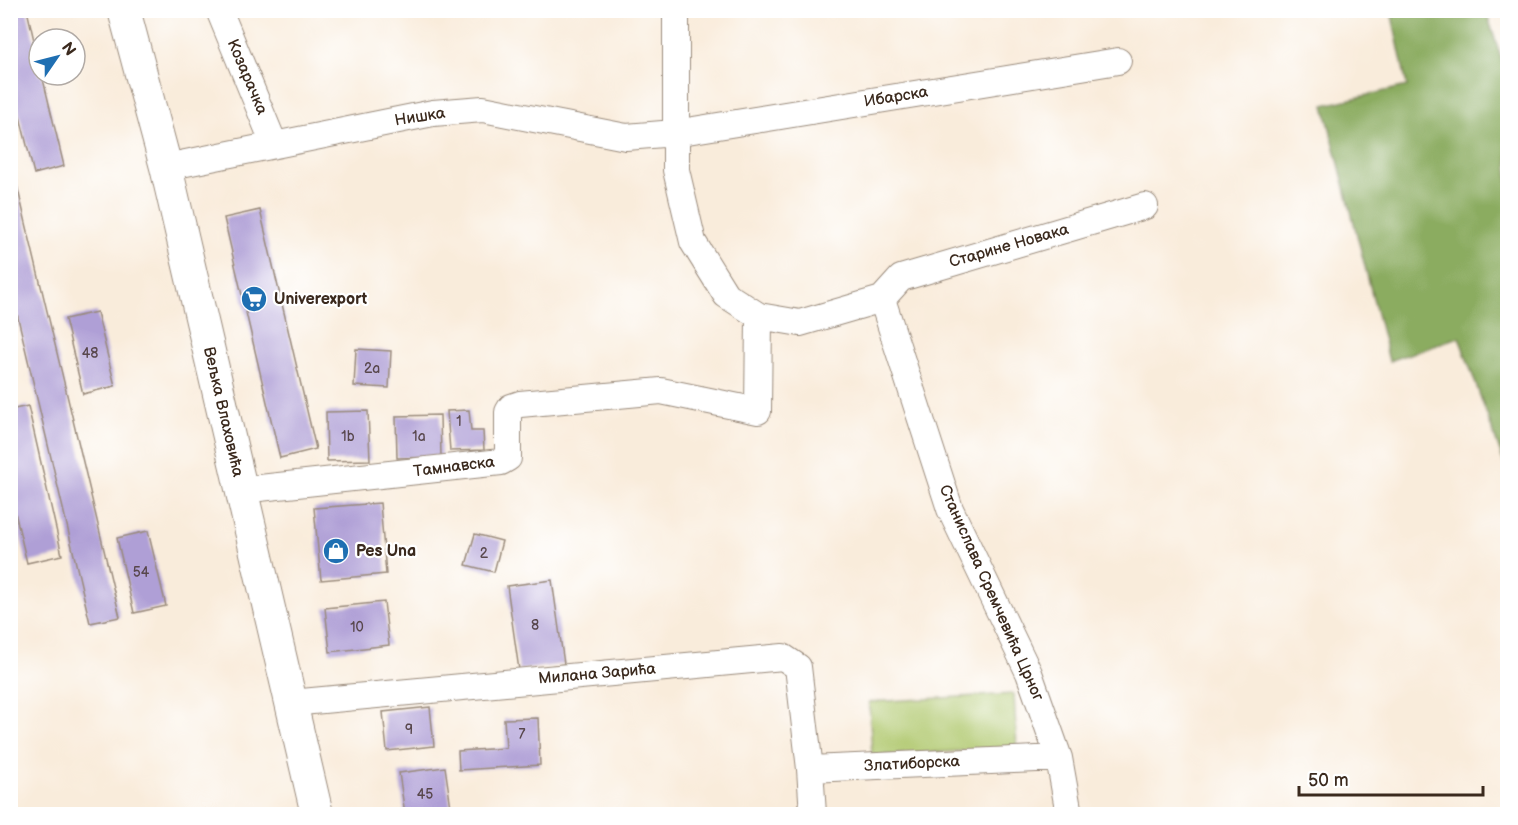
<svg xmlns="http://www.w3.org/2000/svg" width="1518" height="825" viewBox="0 0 1518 825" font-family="'Balsamiq Sans',sans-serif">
<rect width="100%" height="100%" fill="#fff"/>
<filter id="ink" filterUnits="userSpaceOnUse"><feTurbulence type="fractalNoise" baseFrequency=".0167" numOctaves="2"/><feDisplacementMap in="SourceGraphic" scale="12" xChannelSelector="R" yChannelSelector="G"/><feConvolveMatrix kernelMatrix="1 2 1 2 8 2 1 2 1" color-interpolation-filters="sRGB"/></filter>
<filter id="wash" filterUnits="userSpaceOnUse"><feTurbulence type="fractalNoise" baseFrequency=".008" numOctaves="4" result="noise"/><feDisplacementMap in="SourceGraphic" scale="24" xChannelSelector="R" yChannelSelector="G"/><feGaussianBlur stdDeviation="1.35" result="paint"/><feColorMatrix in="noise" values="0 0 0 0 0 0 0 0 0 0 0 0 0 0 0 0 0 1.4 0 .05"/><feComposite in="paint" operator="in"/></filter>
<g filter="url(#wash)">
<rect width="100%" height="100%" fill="#f9ecdb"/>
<path fill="#afc76c" stroke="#757845" stroke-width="1.5" d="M1014,694l3,54 -145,8 -3,-54z"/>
<path fill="#8bac60" stroke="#636b3f" stroke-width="1.5" d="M1391,11h95l22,69 -1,391 -48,-134 -70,24 -65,-256 83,-19z"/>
<g id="blocks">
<path fill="#af9fd6" d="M10,10h17l12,52v13h3l22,91 -30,8 -24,-98z
M10,156l110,461 -30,6 -80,-339z
M260,210l56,239 -36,9 -56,-240z
M97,312l18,74 -32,8 -18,-75z
M356,349l35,2 -2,37 -35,-2z
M28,406l34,149 -35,8 -17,-72v-81z
M469,410l2,21h12l1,19 -34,1 -3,-40z
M368,411l2,49 -43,1 -1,-49z
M440,415l1,42 -44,1 -1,-42z
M380,503l6,71 -65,6 -7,-72z
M148,531l18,75 -32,7 -17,-75z
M475,534l27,7 -8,31 -28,-7z
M552,580l12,84 -45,6 -12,-84z
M384,602l5,43 -59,7 -5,-44z
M430,707l4,39 -47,5 -4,-39z
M538,718l2,47 -81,5 -1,-19 48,-3 -2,-29z
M445,767l7,47h-47l-6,-41z"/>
</g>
</g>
<g filter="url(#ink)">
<use href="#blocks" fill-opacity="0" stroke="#9a8b7c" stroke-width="1.5"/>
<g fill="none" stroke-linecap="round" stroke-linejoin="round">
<g stroke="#9a8b7c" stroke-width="28">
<path id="minor" d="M219,10l55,134
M676,10v160l17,72 33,53 33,21 41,7 82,-24 68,210 79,164 30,85 10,56
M166,167l267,-54 50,-4 143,28 49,-4 443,-72
M882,299l19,-21 244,-72
M241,490l260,-28 7,-4v-46l3,-5 9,-3 141,-13 97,20 1,-95
M291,703l492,-46 15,10 12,102
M813,814l-3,-45 249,-11"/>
</g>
<g stroke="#9a8b7c" stroke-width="34">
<path id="tertiary" d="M124,10l42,157 151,647"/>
</g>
<use href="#minor" stroke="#fff" stroke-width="26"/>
<use href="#tertiary" stroke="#fff" stroke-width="32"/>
</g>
</g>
<defs>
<g id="supermarket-disc" transform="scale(1.35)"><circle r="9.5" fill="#1f6fb2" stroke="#fff"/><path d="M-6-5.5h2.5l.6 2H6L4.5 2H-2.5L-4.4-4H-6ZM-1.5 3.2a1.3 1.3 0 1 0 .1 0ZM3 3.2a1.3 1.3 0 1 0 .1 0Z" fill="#fff"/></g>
<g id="shop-disc" transform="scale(1.35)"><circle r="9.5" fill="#1f6fb2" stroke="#fff"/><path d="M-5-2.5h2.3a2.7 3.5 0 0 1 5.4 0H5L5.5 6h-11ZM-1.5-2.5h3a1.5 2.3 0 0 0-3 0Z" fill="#fff"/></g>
</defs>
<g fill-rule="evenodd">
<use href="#supermarket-disc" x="254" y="299"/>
<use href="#shop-disc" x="336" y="551"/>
</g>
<g text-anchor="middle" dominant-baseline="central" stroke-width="4.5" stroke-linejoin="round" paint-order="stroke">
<g font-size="14" fill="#58474c">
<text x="90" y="353">48</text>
<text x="372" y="368">2a</text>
<text x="459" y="421">1</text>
<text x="348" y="436">1b</text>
<text x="419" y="436">1a</text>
<text x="484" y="553">2</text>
<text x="141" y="572">54</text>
<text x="535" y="625">8</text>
<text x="357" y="627">10</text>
<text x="409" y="729">9</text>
<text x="522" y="734">7</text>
<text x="425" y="794">45</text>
</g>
<g font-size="16" fill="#3b2a1e" stroke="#fff">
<text transform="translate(247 77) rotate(67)">Козарачка</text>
<text transform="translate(896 97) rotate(-9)">Ибарска</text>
<text transform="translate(420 117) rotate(-9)">Нишка</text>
<text transform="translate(1009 246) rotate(-16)">Старине Новака</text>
<text transform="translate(223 412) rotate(77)">Вељка Влаховића</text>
<text transform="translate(454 467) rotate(-7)">Тамнавска</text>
<text transform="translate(991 593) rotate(66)">Станислава Сремчевића Црног</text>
<text transform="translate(597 674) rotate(-5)">Милана Зарића</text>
<text transform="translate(912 764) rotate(-3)">Златиборска</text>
</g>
<g font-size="16" font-weight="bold" fill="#3b2a1e" stroke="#fff" text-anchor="start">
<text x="274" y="299">Univerexport</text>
<text x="356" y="551">Pes Una</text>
</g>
</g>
<rect width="1518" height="825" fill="none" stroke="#fff" stroke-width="36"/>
<g transform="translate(57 57) rotate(55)"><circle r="28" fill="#ffffff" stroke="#b1aaa5" stroke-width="1.5"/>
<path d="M0-4.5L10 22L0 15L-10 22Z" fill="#1f6fb2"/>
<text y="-9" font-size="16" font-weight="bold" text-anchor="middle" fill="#3b2a1e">N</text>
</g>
<path d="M1299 786v9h184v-9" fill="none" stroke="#3b2a1e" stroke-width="3"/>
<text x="1308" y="786" font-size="18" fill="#3b2a1e" stroke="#ffffff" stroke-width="4.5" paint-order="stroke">50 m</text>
</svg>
